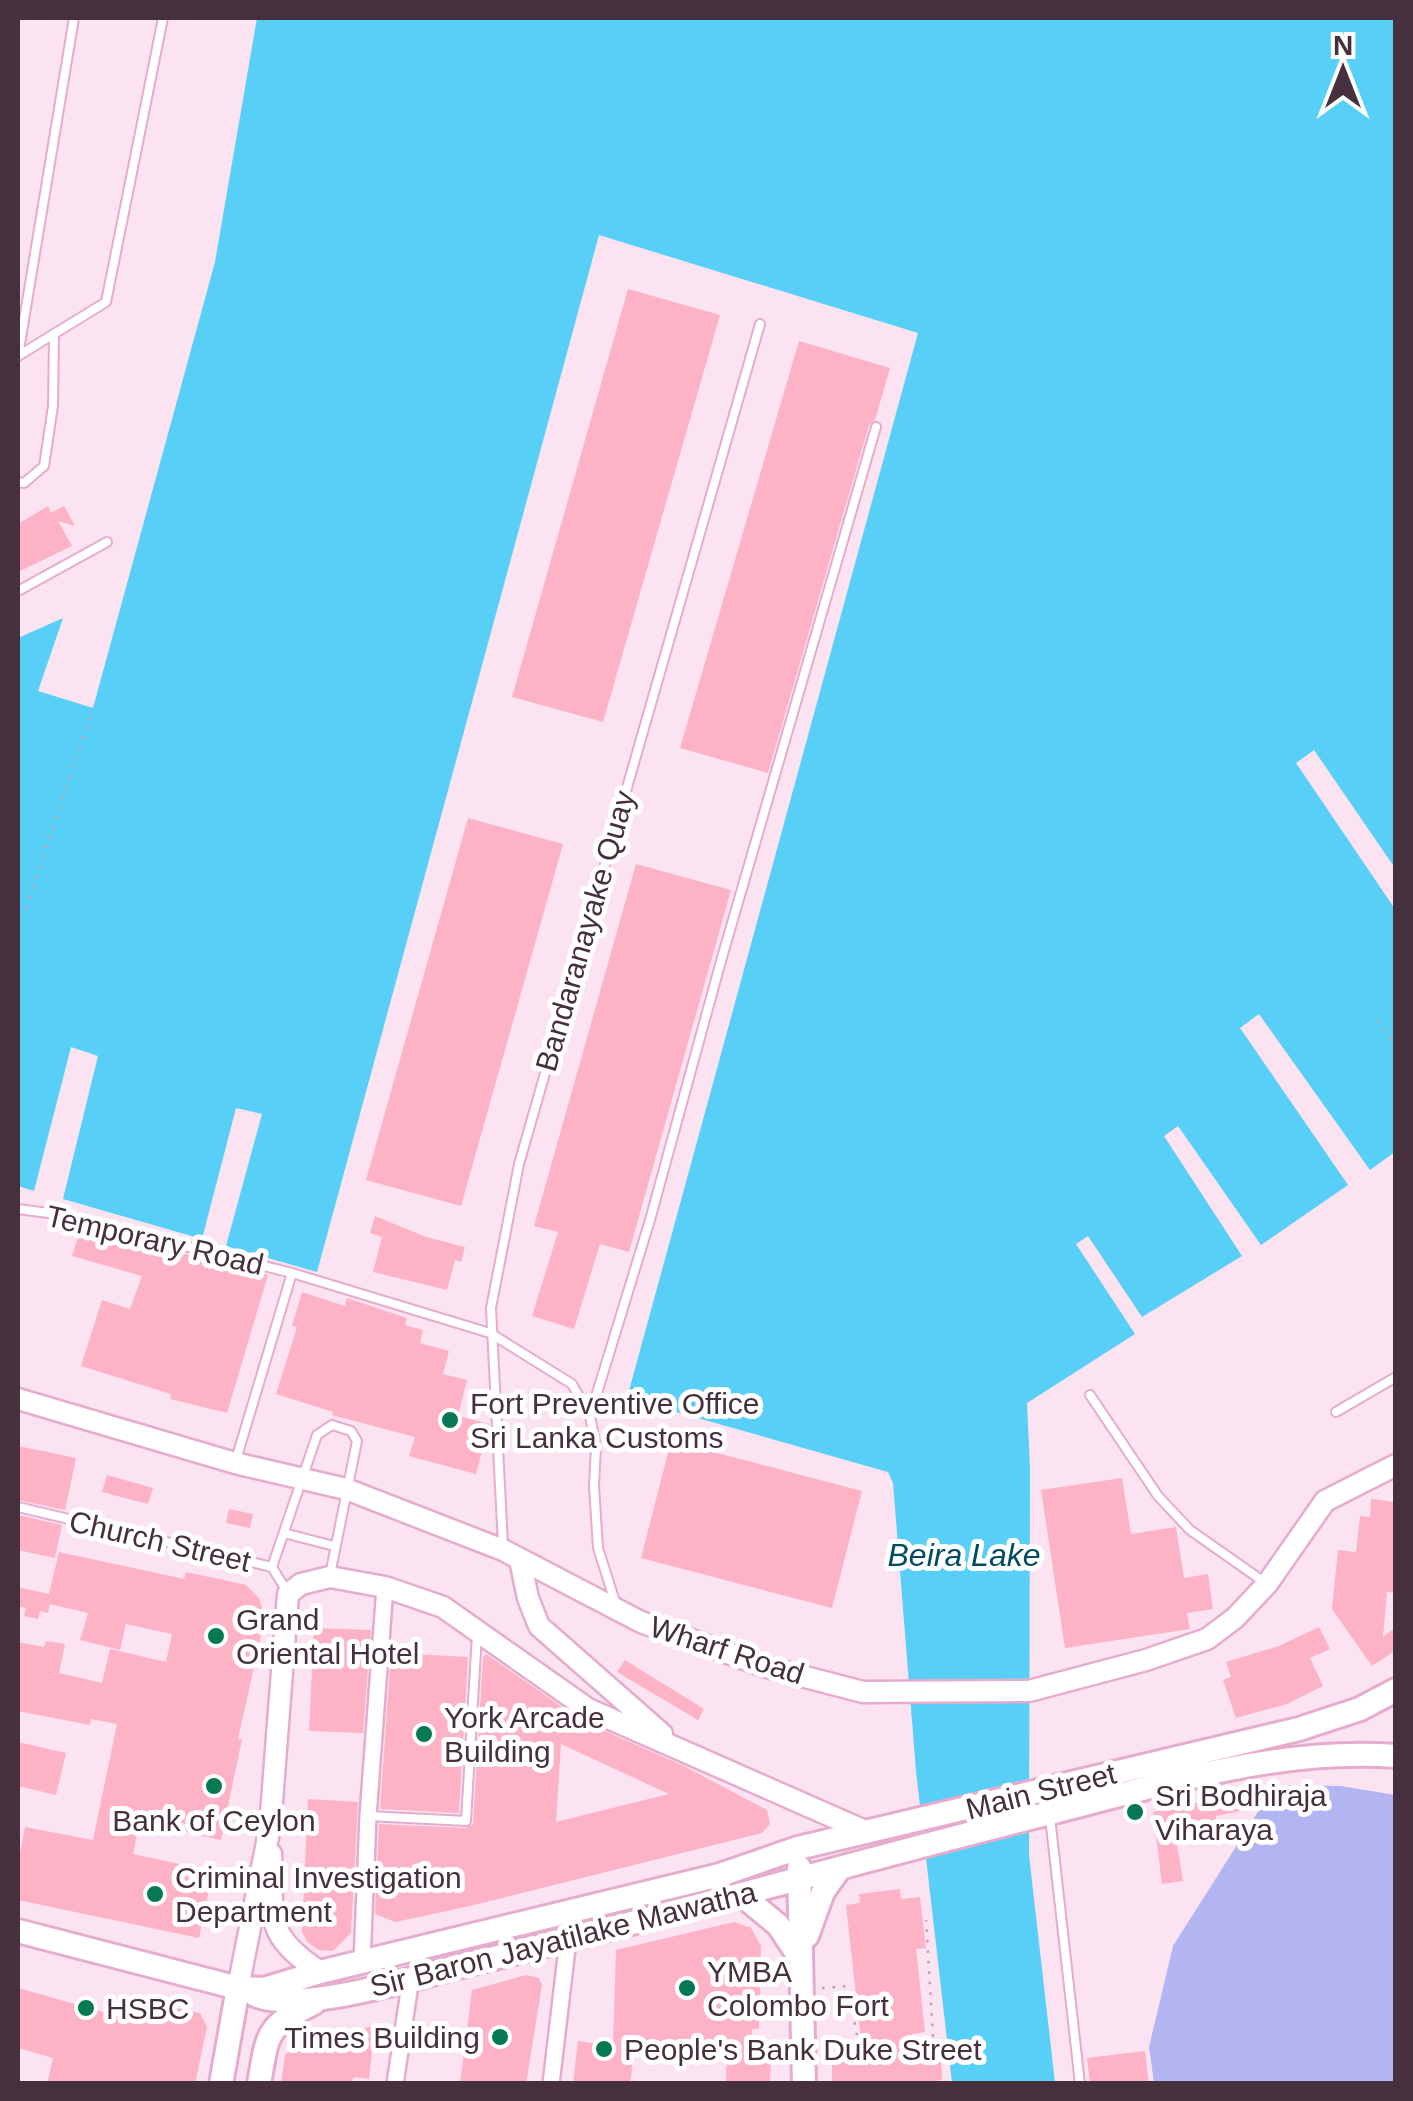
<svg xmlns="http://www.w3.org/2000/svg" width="1413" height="2101" viewBox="0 0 1413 2101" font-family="Arial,sans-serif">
<rect width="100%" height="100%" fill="#fbe3f1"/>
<path fill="#b3b5f3" d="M1275,1785l66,1 54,9v288h-241l-5,-36 24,-101z"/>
<path fill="#58cff7" d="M257,18h1138v850l-81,-118 -18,13 99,146v243l-25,18 -111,-156 -19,14 108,157 -87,60 -83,-119 -14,10 78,120 -100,61 -54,-81 -12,8 59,90 -108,69 3,65 -1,387 26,228h-103l-36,-312 -23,-288 -5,-11 -261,-74 291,-1065 -319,-98 -282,1037 -91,-26 36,-132 -26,-6 -34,131 -139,-40 35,-143 -27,-9 -37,144 -16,-5v-548l45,-20 -25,73 55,17 122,-446z"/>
<path fill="#fdb2c5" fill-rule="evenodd" d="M628,289l92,26 -117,407 -91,-25z
M799,341l91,27 -15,52 -6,5 -101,348 -88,-25z
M48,506l3,7 13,-7 11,20 -17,-5 14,25 -54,26v-48z
M468,818l95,26 -102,362 -95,-26z
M636,864l95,26 -102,362 -29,-8 -26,85 -42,-13 26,-84 -24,-6z
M375,1216l51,21 39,10 -4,15 -6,-2 -8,30 -74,-18 9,-35 -12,-4z
M81,1228l187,47 -41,138 -57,-14 1,-5 -90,-28 21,-66 28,9 12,-33 -70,-20z
M302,1292l43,14 2,-8 60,20 -2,7 18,5 -3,13 29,8 -6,23 24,6 -9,36 31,8 -13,50 -67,-18 6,-19 -83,-22 1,-3 -57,-18 21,-67 -5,-1z
M671,1441l191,50 -30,117 -191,-50z
M18,1446l58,12 -11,52 -47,-10z
M107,1475l46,13 -5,16 -46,-12z
M1122,1478l9,56 45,-7 8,51 24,-4 5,35 -26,4 3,16 -125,19 -24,-158z
M1371,1499l24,3 -2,16h3v75l-9,-1 -4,45 13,-10v23l-24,16 -40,-57 6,-59 18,2 4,-36 10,1z
M229,1509l24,5 -3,14 -24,-5z
M18,1515l44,10 -7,33 -37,-8z
M59,1552l125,27 2,-7 60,13 13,13 6,19 -27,122h4l-21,101 -35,-8 1,-8 -46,-10 -8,40 80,17 -14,67 -181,-38v-37l7,-36 68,13 24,-116 -26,-5 -1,6 -72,-14v-69l26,5 2,-6 19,3 -6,29 43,10 8,-34 56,13 6,-28 -46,-10 -6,26 -40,-10 8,-27 -38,-9 -2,9 -8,-2 -2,8 -14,-3 2,-8 -8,-2v-19l31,7z
M1319,1627l11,22 -20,9 13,28 -36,18 -51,14 -13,-38 8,-3 -5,-15 53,-16z
M314,1628l57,2 -8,103 -54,-2z
M391,1653l77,4 -9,156 -79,-4z
M486,1654l96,67 102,45 83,44 3,14 -8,9 -292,73 -75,16 -20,-8 4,-90 87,4 7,-4 10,-166zM561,1744l108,50 -113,28z
M625,1660l79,49 -6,11 -81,-48z
M18,1742l48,11 -10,42 -38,-9z
M1258,1783l3,16 -13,3 1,7 -33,7 2,14 -42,8 7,43 -21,3 -9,-72 68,-14 -2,-8z
M308,1799l50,3 -7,131 -18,18 -14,-1 -12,-8 -5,-10z
M900,1889l1,10 19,-2 6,51 -10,1 9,83 -13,2 2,30 27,-3 1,19 -27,4h-83v-23h11v-12h19l-16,-144 14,-2 -1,-9z
M734,1922l17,6 10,18 -2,83h-7v28h19l-1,27h-44l1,-38 -92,-3 -5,41h-57l5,-43 35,5 3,-96z
M526,1975l13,3 3,7 -16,99h-66l12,-94z
M18,1988l106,30 5,-21 71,16 7,14 -12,57h-148l6,-26 -35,-10z
M375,2026l-6,53 -14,-2 -7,7h-67l4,-29 15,-15z
M1145,2051l4,33h-59l-3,-26z"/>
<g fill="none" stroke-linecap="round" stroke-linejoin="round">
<g stroke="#e5accd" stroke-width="12">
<path id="lane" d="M18,356l88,-54 57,-284
M18,356l56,-338
M18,482l6,1 20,-17 9,-60 1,-70
M18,591l89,-49
M18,1209l38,5 236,59
M1090,1395l68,101 32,34 77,54
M1336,1412l60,-35
M590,1416l60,-196 71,-259 155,-534
M235,1463l57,-190 198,60 82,51 18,32 6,31 -2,39 4,62 18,57
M18,1507l254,60 14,23
M284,1533l50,13
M503,1546l-12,-238 28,-144 241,-840
M272,1567l45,-132 15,-10 19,6 6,10 -27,134
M368,1816l98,5 11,-187
M1050,1817l30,267"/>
</g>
<g stroke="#e5accd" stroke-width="20">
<path id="street" d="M362,1962l6,-146 17,-229
M395,2084l16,-106
M551,2084l17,-144"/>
</g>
<g stroke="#e5accd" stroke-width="25">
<path id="secondary" d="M18,1399l217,64 111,26 157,61 138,72 126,45 96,25 166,-1 117,-31 61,-21 28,-21 32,-34 58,-83 71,-36
M520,1560l8,38 11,28 123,108
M271,1854c3,65 -9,79 49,118
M238,1988l32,-161 18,-233 13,-10 29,-7 55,10 58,20 145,102 279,123"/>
</g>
<g stroke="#e5accd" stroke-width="28">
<path id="primary" d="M799,1867l5,217
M743,1896l35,29 20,30
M18,1931l220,57 26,1 56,-17 400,-97 78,-27 501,-119 61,-20 36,-19
M807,1936l16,-44 17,-24
M255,1995c47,20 163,-19 214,-31 196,-47 389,-103 585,-152 110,-28 227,-65 342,-56
M221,2084l17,-96
M259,2084c9,-51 6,-57 55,-81"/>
</g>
<path stroke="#b9a2b0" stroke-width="2.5" stroke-dasharray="2.5 8" stroke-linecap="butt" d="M26,908l67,-200
M1377,1020l19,26
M822,1988l26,-2 10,55 15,4 60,-9 -7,-116"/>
<use href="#lane" stroke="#fff" stroke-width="8"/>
<use href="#street" stroke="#fff" stroke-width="15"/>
<use href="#secondary" stroke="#fff" stroke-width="20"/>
<use href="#primary" stroke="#fff" stroke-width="22"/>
</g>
<g fill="#067854" stroke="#fff" stroke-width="4">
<circle cx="450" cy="1420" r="10"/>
<circle cx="216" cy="1636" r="10"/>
<circle cx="424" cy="1734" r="10"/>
<circle cx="214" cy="1786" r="10"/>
<circle cx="1135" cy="1812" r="10"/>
<circle cx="155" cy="1894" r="10"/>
<circle cx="687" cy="1988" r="10"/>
<circle cx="86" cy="2008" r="10"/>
<circle cx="500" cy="2037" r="10"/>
<circle cx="604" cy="2049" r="10"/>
</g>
<g text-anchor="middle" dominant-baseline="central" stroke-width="10" stroke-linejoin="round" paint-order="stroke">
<g font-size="30" fill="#47303e" stroke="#fff">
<text transform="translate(585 931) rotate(-74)">Bandaranayake Quay</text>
<text transform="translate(155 1240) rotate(13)">Temporary Road</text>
<text transform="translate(160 1541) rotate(13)">Church Street</text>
<text transform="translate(727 1650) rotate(18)">Wharf Road</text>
<text transform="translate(1041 1791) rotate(-14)">Main Street</text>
<text transform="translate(563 1939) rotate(-14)">Sir Baron Jayatilake Mawatha</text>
</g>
<g font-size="30" fill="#47303e" stroke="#fff" text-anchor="start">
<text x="470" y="1403">Fort Preventive Office<tspan x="470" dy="34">Sri Lanka Customs</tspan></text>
<text x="236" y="1619">Grand<tspan x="236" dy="34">Oriental Hotel</tspan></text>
<text x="444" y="1717">York Arcade<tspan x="444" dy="34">Building</tspan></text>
<text x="1155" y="1795">Sri Bodhiraja<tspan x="1155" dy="34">Viharaya</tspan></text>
<text x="214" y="1820" text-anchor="middle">Bank of Ceylon</text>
<text x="175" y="1877">Criminal Investigation<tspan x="175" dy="34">Department</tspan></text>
<text x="707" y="1971">YMBA<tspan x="707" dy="34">Colombo Fort</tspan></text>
<text x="106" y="2008">HSBC</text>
<text x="480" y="2037" text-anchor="end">Times Building</text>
<text x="624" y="2049">People's Bank Duke Street</text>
</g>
<g font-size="32" font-style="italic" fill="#004b5f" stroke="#fff">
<text x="964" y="1555">Beira Lake</text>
</g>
</g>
<rect width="1413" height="2101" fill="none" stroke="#47303e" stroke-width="40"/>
<g transform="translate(1343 70)" stroke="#ffffff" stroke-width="8" paint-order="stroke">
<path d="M0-8L18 38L0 25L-18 38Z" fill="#47303e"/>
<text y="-15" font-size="28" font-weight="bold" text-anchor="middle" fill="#47303e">N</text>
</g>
</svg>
